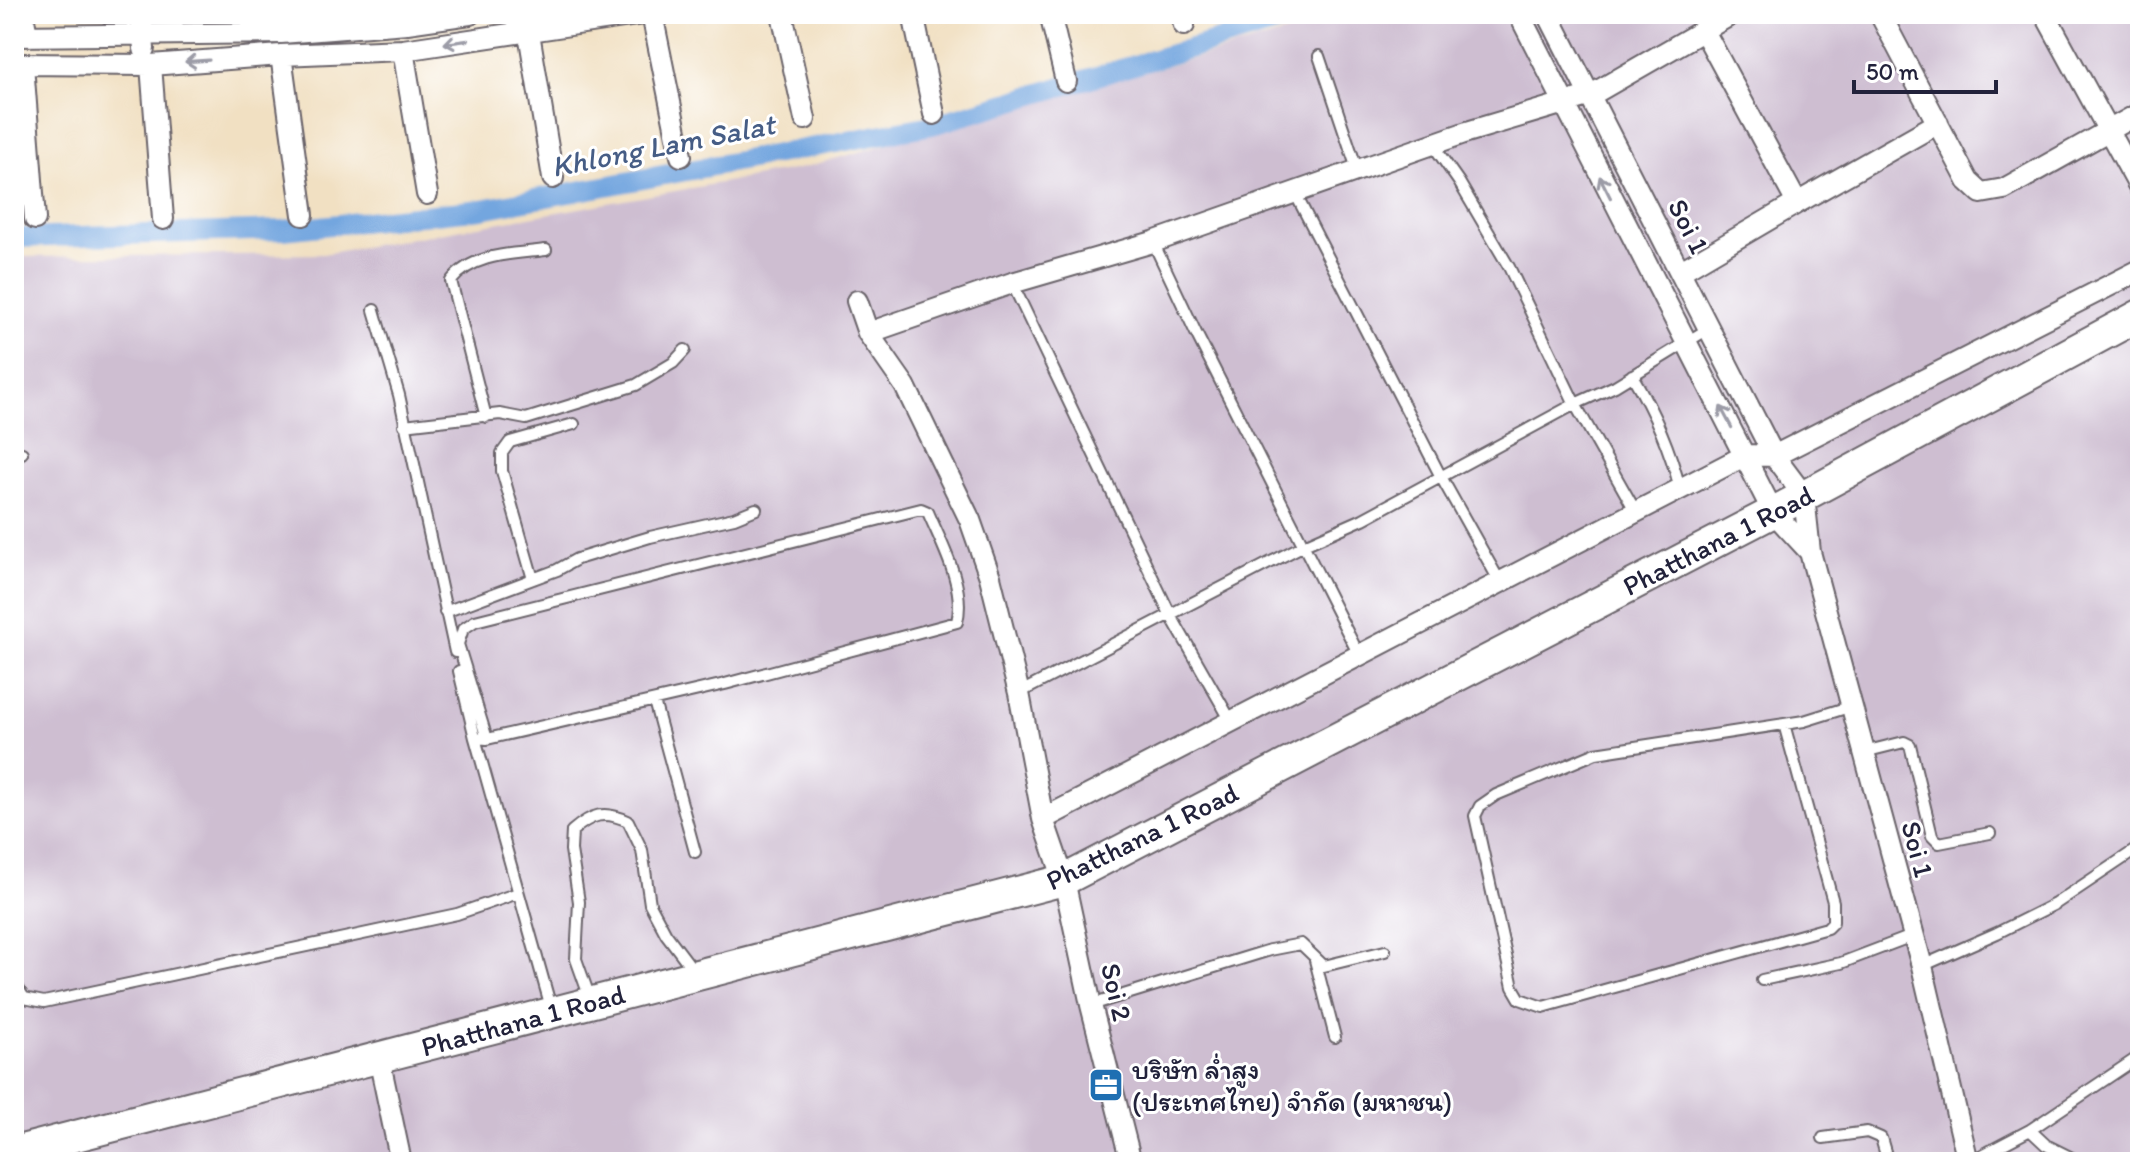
<svg xmlns="http://www.w3.org/2000/svg" width="2154" height="1176" viewBox="0 0 2154 1176" font-family="Itim,'Playpen Sans Thai',sans-serif">
<rect width="100%" height="100%" fill="#fff"/>
<filter id="ink" filterUnits="userSpaceOnUse"><feTurbulence type="fractalNoise" baseFrequency=".0125" numOctaves="2"/><feDisplacementMap in="SourceGraphic" scale="16" xChannelSelector="R" yChannelSelector="G"/><feConvolveMatrix kernelMatrix="1 2 1 2 8 2 1 2 1" color-interpolation-filters="sRGB"/></filter>
<filter id="wash" filterUnits="userSpaceOnUse"><feTurbulence type="fractalNoise" baseFrequency=".006" numOctaves="4" result="noise"/><feDisplacementMap in="SourceGraphic" scale="32" xChannelSelector="R" yChannelSelector="G"/><feGaussianBlur stdDeviation="1.8" result="paint"/><feColorMatrix in="noise" values="0 0 0 0 0 0 0 0 0 0 0 0 0 0 0 0 0 1.4 0 .05"/><feComposite in="paint" operator="in"/></filter>
<g filter="url(#wash)">
<rect width="100%" height="100%" fill="#f1e0c2"/>
<path fill="#cebed1" d="M1353,14h787v1148h-2126v-905l309,-3 475,-85z"/>
<g fill="none" stroke-linecap="round" stroke-linejoin="round">
<path stroke="#73a6df" stroke-width="20" d="M14,238l269,-8 199,-21 450,-84 374,-111"/>
</g>
</g>
<g filter="url(#ink)">
<g fill="none" stroke-linecap="round" stroke-linejoin="round">
<g stroke="#6a646a" stroke-width="14">
<path id="service" d="M1319,56l38,113
M1433,145l26,37 50,85 66,137 61,108
M1295,193l145,282 60,107
M1153,242l43,91 163,322
M1012,283l159,333 60,105
M374,310l25,85 56,257
M1632,375c22,37 38,73 48,114
M486,417l-35,-136c22,-28 62,-27 95,-31
M404,425l96,-11 26,5 110,-34 37,-22 12,-13
M14,455l8,-2
M533,579l-31,-108v-18l8,-11 64,-18
M445,612l112,-42 20,-11 73,-22 84,-19 22,-9
M459,671l16,67 77,273
M1019,693l285,-148 59,-26 212,-115 40,-18 93,-57
M654,701l41,151
M1784,724l49,178v20l-6,6 -284,79 -23,-8 -7,-12 -38,-171 5,-10 16,-11 100,-42 208,-32 48,-15
M475,738l12,1 238,-55 232,-62c9,-35 -15,-77 -29,-110l-7,-3 -446,112 -12,8 -5,15 29,95
M1864,752l40,-10 6,3 22,91 7,7 51,-10
M1315,960l20,77
M1922,966l75,-33 58,-29 85,-57
M1762,980l79,-17 71,-27
M14,982l10,16 20,4 413,-88 61,-21
M591,1001l-15,-42 3,-57 -8,-52 1,-19c20,-17 32,-21 56,-10l14,29 8,54 16,30 28,37
M1091,1005l179,-55 31,-6 23,22 61,-15
M2030,1130l16,15 34,17
M1823,1138l44,-6 14,6 7,24
M1969,1162l61,-32 110,-74"/>
</g>
<g stroke="#6a646a" stroke-width="24">
<path id="minor" d="M23,14l4,22
M141,14l3,35
M652,14l29,142
M782,14l23,105
M913,14l21,100
M1050,14l16,67
M1181,14l3,11
M1519,14l254,498 37,40
M1548,14l226,442 30,40 6,56 112,414 46,196
M1880,14l88,167 13,12 23,-4 136,-76
M2045,14l95,174
M1703,29l94,174 141,-80
M529,33l24,145
M14,36l267,-3 126,-10 63,-9
M403,50l24,144
M281,55l22,160
M14,64l137,1 130,-10 122,-5 241,-36
M23,65l12,154
M151,65l12,154
M1681,271l116,-68
M857,301l11,32 37,53 65,134 20,57 29,116 24,126 21,61 27,125 40,157
M868,333l144,-50 141,-41 314,-110 124,-37 141,-81
M1043,819l703,-364 28,1 366,-186
M379,1058l22,104"/>
</g>
<g stroke="#6a646a" stroke-width="34">
<path id="secondary" d="M14,1152l1050,-272 740,-384 336,-181"/>
</g>
<use href="#service" stroke="#fff" stroke-width="10"/>
<use href="#minor" stroke="#fff" stroke-width="20"/>
<use href="#secondary" stroke="#fff" stroke-width="30"/>
</g>
<defs><path id="oneway-shaft" d="M-6 0H5M1.5-3L5.5 0L1.5 3" fill="none" stroke-width="1.6" stroke-linecap="round" stroke-linejoin="round" transform="scale(2)"/></defs>
<g stroke="#9c9ca7">
<use href="#oneway-shaft" transform="translate(456 42) rotate(172)"/>
<use href="#oneway-shaft" transform="translate(197 61) rotate(176)"/>
<use href="#oneway-shaft" transform="translate(1605 187) rotate(-117)"/>
<use href="#oneway-shaft" transform="translate(1726 417) rotate(-118)"/>
</g>
</g>
<defs>
<g id="office-square" transform="scale(1.8)"><rect x="-9" y="-9" width="18" height="18" rx="4" fill="#1f6fb2" stroke="#fff"/><path d="M-6-3h4V-5.5h4V-3h4V5H-6ZM-1-4.5V-3h2v-1.5ZM-6 0V1H6V0Z" fill="#fff"/></g>
</defs>
<g fill-rule="evenodd">
<use href="#office-square" x="1106" y="1085"/>
</g>
<g text-anchor="middle" dominant-baseline="central" stroke-width="6" stroke-linejoin="round" paint-order="stroke">
<g font-size="28" fill="#22223b" stroke="#fff">
<text transform="translate(1689 226) rotate(63)">Soi 1</text>
<text transform="translate(1718 540) rotate(-27)">Phatthana 1 Road</text>
<text transform="translate(1142 836) rotate(-26)">Phatthana 1 Road</text>
<text transform="translate(1918 849) rotate(75)">Soi 1</text>
<text transform="translate(1117 992) rotate(77)">Soi 2</text>
<text transform="translate(523 1020) rotate(-15)">Phatthana 1 Road</text>
</g>
<g font-size="28" fill="#22223b" stroke="#fff" text-anchor="start">
<text x="1132" y="1069">บริษัท ล่ำสูง<tspan x="1132" dy="32">(ประเทศไทย) จำกัด (มหาชน)</tspan></text>
</g>
<g font-size="30" font-style="italic" fill="#465d85" stroke="#fff">
<text transform="translate(663 145) rotate(-11)">Khlong Lam Salat</text>
</g>
</g>
<rect width="2154" height="1176" fill="none" stroke="#fff" stroke-width="48"/>
<path d="M1854 80v12h142v-12" fill="none" stroke="#22223b" stroke-width="4"/>
<text x="1866" y="80" font-size="24" fill="#22223b" stroke="#ffffff" stroke-width="6" paint-order="stroke">50 m</text>
</svg>
